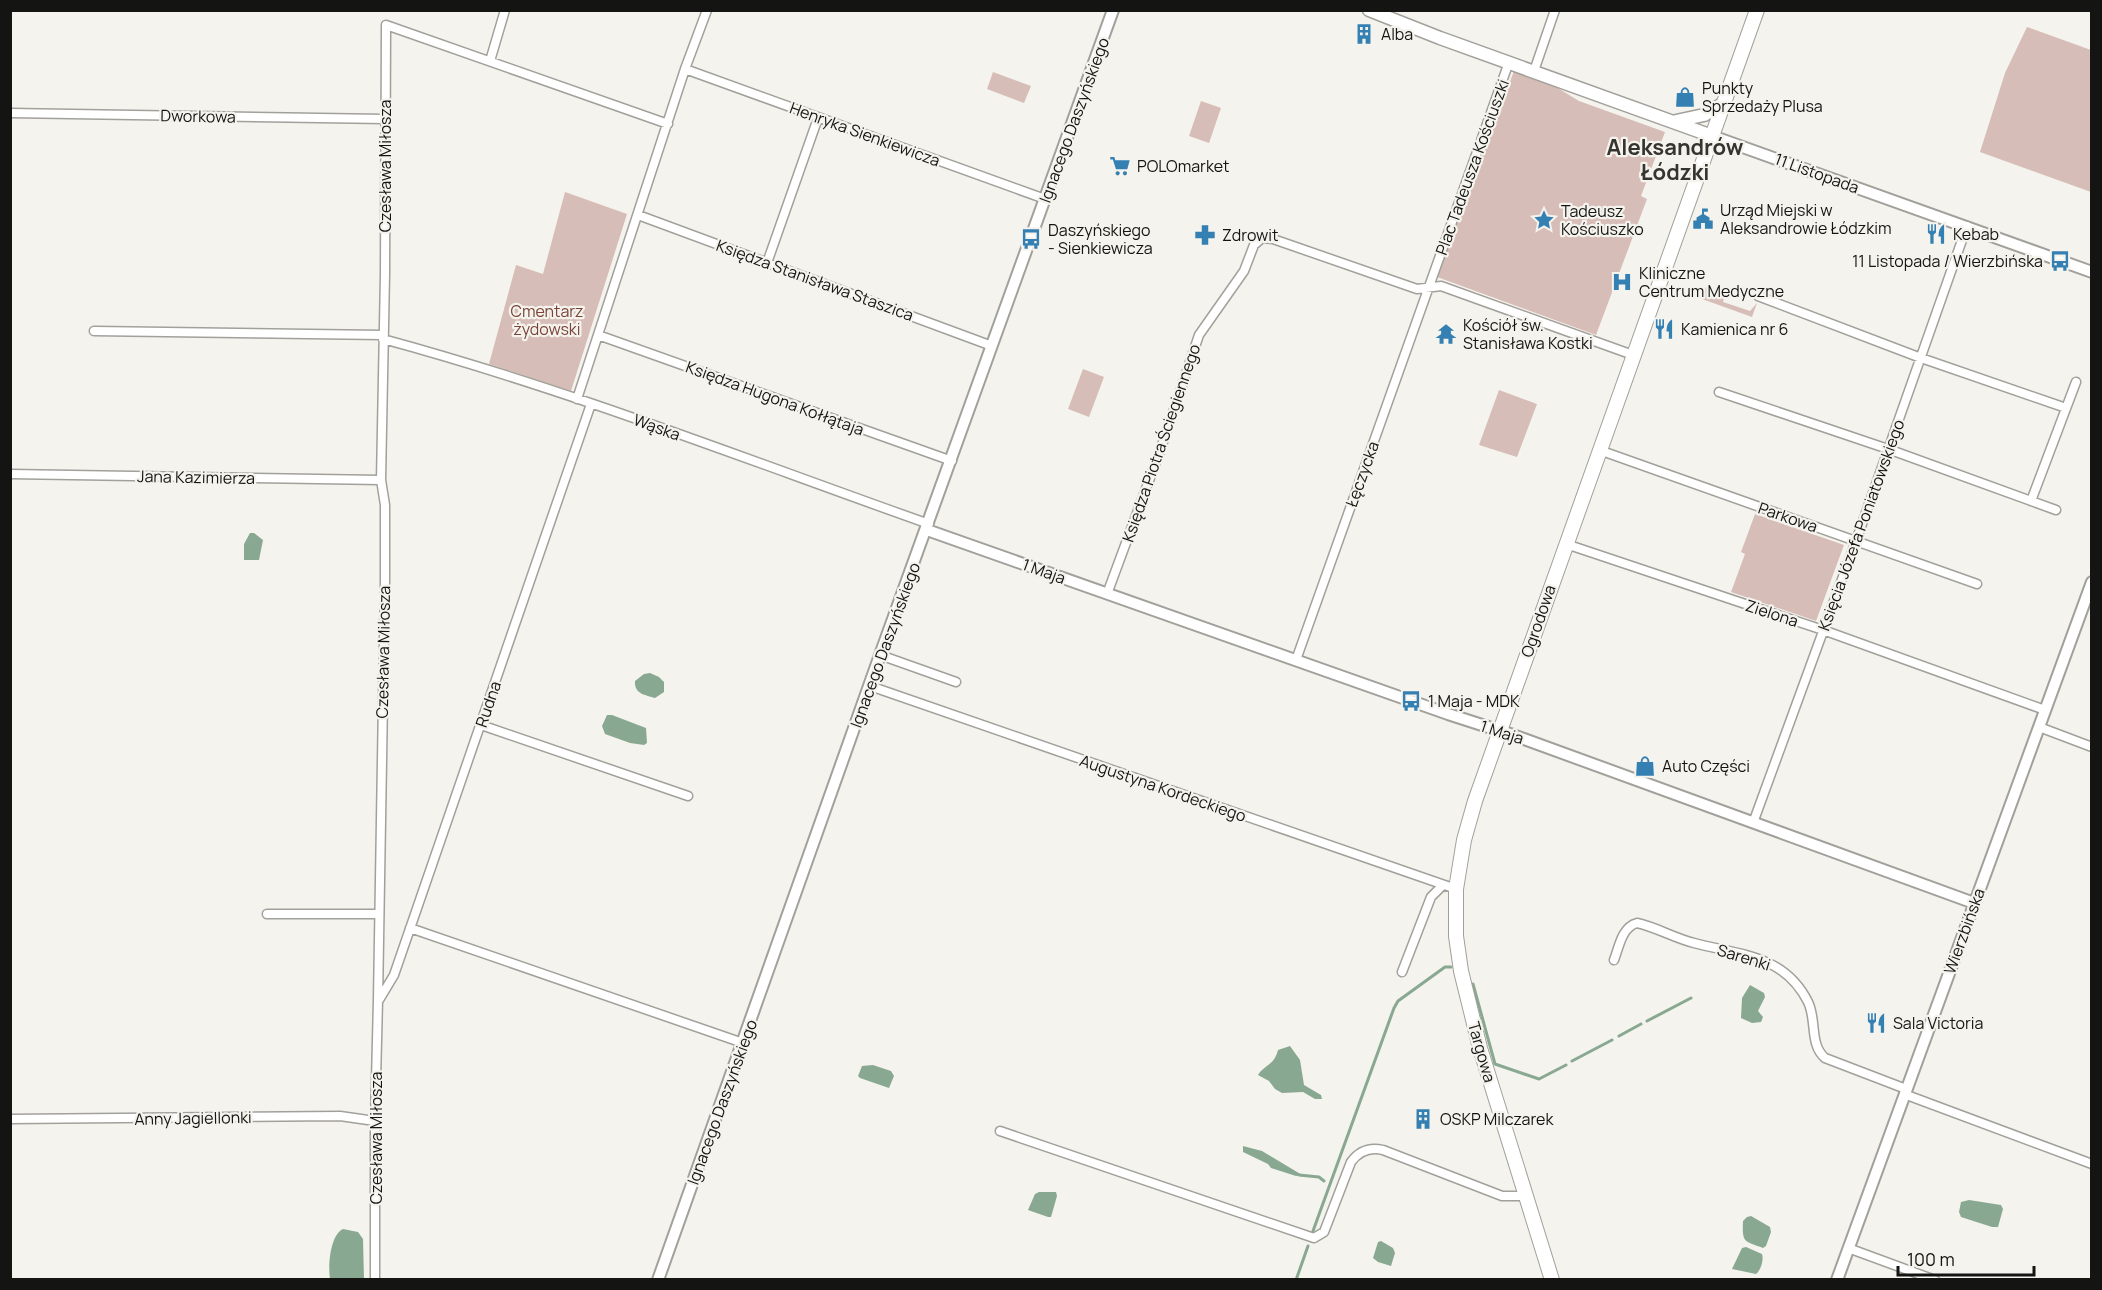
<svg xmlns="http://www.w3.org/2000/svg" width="2102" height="1290" viewBox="0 0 2102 1290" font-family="Manrope,sans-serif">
<rect width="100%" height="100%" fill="#f5f3ed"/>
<path fill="#d7bdb7" d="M2027,27l64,23v142l-111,-40 25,-79z
M1514,71l32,10 33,20 86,31 -24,64 6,3 -51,136 -159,-58z
M993,72l38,14 -7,17 -37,-14z
M1201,101l20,7 -12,35 -20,-7z
M565,192l62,22 -56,177 -82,-27 27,-99 27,9z
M1694,287l11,4 1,-4 19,7 -2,8 27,9 7,-8 -5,14 -61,-22z
M1083,369l21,8 -15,40 -21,-8z
M1499,390l38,14 -20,53 -38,-12z
M1755,514l89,31 -28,76 -85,-29 14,-38 -4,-2z"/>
<path fill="#89a891" d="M250,533h4l9,7 -4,20h-15v-16z
M650,673l9,4 5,5v10l-9,6c-10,-3 -21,-4 -20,-17l9,-7z
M607,715h5l34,13 1,15 -3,2 -14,-2 -25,-9 -3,-8z
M1750,985l14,8 1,4 -7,14 5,6 -2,5 -9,1 -11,-5 1,-20z
M1290,1046l10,14 4,25 17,10 1,4h-7l-12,-7 -21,1 -7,-4 -6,-8 -11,-6c7,-11 16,-9 20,-25z
M873,1065l18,6 3,5 -5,12 -29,-10 -2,-2 4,-10z
M1243,1146l19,5 40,24 -6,1 -25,-8 -3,-4 -25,-12z
M1039,1192h17l1,4 -6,21h-3l-20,-7 7,-16z
M1969,1200l32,5 2,4 -5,18h-6l-31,-10 -2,-5 2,-10z
M1751,1216l19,11 1,5 -5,14 -3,2c-19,-7 -21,-5 -20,-27l4,-4z
M343,1229l15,3 5,7 1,40h-34c-2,-13 0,-44 13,-50z
M1381,1241l12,7 2,5 -4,13 -13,-4 -5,-4 5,-16z
M1746,1247l16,7c2,6 -1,16 -6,20l-24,-5 10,-21z"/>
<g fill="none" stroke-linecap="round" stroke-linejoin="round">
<path stroke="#89a891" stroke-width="3" d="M1473,984l22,80 44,15 27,-14
M1647,1021l44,-23
M1619,1036l22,-12
M1572,1061l40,-21
M1299,1175l20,2 5,4
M1313,1231l81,-223 4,-7 47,-34h6
M1296,1280l12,-34"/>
<g stroke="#a2a09b" stroke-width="11">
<path id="minor" d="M490,61l15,-51
M685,69l360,130
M1534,71l21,-61
M10,113l375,6
M638,215l354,131
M767,263l51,-145
M1758,296l163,62 145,50
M94,331l289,4
M598,335l354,126
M383,339c185,50 365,121 546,185
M1719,392l169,57 168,61
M577,399l108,-330 22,-59
M1599,450l378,134
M10,474l371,6
M2031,501l45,-119
M1566,544l257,86 222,80
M1107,594l53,-143 39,-116 45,-64 10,-26 8,-7 11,1 144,50 24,-3 192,69
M880,655l76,27
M1296,660l213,-598
M870,686l586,203
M481,725l207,71
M2039,727l53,20
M1753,823l103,-282 111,-315
M267,914h112
M410,928l333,115
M1614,960c5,-13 8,-33 23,-37 19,4 37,15 57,20 45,12 90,11 114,59 9,18 1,42 17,56l81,31
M1402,972l29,-75 11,-11
M379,1000l15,-25 197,-571
M1904,1094l188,70
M10,1119l330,-3 35,5
M1000,1131l314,107 10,-6 27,-70c8,-11 19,-15 32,-12l119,46h24
M1848,1248l87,32
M375,1280v-159l3,-121 7,-419v-76l-4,-25 4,-206 1,-249 282,99"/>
</g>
<g stroke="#a2a09b" stroke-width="14">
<path id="tertiary" d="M1712,136l380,136
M927,530l521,184 65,21 461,168
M658,1280l222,-625 233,-645
M1837,1280l255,-698"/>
</g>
<g stroke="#a2a09b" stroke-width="15">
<path id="secondary" d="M1369,10l71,28 272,98
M1676,121l28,-6 20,-12"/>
</g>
<g stroke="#a2a09b" stroke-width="16">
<path id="primary" d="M1552,1280l-72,-232 -19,-77 -5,-35v-47l8,-49 11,-39 282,-791"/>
</g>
<use href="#minor" stroke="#fff" stroke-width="8"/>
<use href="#tertiary" stroke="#fff" stroke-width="10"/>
<use href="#secondary" stroke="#fff" stroke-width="12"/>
<use href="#primary" stroke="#fff" stroke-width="14"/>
</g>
<defs>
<g id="building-bare" transform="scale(1.62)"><path d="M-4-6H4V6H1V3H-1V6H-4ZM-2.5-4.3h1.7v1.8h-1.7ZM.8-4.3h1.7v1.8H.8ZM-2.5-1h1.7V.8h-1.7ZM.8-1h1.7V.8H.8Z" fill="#3580b3" stroke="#f5f3ed" stroke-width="2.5" paint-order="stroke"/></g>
<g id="shop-bare" transform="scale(1.62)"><path d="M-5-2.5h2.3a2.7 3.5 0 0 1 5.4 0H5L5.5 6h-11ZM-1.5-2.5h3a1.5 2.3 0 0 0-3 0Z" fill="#3580b3" stroke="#f5f3ed" stroke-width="2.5" paint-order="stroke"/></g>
<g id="supermarket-bare" transform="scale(1.62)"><path d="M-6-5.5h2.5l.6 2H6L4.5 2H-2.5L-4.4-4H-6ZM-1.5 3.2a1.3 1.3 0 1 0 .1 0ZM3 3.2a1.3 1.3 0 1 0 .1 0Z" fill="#3580b3" stroke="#f5f3ed" stroke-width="2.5" paint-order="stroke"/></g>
<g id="civic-bare" transform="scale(1.62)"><path d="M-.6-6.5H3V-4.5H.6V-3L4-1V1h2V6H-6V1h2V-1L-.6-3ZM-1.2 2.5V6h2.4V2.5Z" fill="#3580b3" stroke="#f5f3ed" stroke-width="2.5" paint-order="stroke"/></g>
<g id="sight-bare" transform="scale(1.62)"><path d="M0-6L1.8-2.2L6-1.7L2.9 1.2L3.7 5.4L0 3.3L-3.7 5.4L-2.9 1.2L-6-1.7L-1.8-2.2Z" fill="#3580b3" stroke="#f5f3ed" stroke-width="2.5" paint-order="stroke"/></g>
<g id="restaurant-bare" transform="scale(1.62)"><path d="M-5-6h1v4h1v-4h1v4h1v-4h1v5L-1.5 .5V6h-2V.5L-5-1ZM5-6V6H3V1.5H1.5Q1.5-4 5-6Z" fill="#3580b3" stroke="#f5f3ed" stroke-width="2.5" paint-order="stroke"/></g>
<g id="pharmacy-bare" transform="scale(1.62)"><path d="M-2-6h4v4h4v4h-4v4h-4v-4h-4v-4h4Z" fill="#3580b3" stroke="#f5f3ed" stroke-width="2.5" paint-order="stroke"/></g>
<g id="bus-bare" transform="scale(1.62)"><path d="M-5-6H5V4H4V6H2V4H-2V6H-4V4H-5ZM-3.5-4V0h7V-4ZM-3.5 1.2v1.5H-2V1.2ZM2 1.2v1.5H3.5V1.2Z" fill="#3580b3" stroke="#f5f3ed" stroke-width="2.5" paint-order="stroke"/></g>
<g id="hospital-bare" transform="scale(1.62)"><path d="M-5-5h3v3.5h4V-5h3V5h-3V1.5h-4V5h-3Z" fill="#3580b3" stroke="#f5f3ed" stroke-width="2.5" paint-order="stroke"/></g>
<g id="temple-bare" transform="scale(1.62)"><path d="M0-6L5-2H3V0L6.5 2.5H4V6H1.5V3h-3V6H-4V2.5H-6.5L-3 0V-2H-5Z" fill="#3580b3" stroke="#f5f3ed" stroke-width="2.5" paint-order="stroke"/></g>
</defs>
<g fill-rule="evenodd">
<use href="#building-bare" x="1364" y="34"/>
<use href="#shop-bare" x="1685" y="97"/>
<use href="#supermarket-bare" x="1120" y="166"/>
<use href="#civic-bare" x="1703" y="219"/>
<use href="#sight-bare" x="1544" y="220"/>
<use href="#restaurant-bare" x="1936" y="234"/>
<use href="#pharmacy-bare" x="1205" y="235"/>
<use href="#bus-bare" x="1031" y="239"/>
<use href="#bus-bare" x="2060" y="261"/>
<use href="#hospital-bare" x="1622" y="282"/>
<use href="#restaurant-bare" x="1664" y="329"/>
<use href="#temple-bare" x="1446" y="334"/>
<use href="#bus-bare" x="1411" y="701"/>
<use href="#shop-bare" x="1645" y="766"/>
<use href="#restaurant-bare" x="1876" y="1023"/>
<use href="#building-bare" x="1423" y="1119"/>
</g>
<g text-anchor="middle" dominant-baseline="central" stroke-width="4.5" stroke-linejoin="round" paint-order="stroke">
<g font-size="16" fill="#141412" stroke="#f5f3ed" text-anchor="start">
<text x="1381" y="34">Alba</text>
<text x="1702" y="88">Punkty<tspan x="1702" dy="18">Sprzedaży Plusa</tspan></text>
<text x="1137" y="166">POLOmarket</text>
<text x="1720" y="210">Urząd Miejski w<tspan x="1720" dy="18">Aleksandrowie Łódzkim</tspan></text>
<text x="1561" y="211">Tadeusz<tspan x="1561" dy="18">Kościuszko</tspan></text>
<text x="1048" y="230">Daszyńskiego<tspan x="1048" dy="18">- Sienkiewicza</tspan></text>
<text x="1953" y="234">Kebab</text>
<text x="1222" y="235">Zdrowit</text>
<text x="2043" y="261" text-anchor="end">11 Listopada / Wierzbińska</text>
<text x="1639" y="273">Kliniczne<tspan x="1639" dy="18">Centrum Medyczne</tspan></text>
<text x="1463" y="325">Kościół św.<tspan x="1463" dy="18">Stanisława Kostki</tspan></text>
<text x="1681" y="329">Kamienica nr 6</text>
<text x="1428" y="701">1 Maja - MDK</text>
<text x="1662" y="766">Auto Części</text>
<text x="1893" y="1023">Sala Victoria</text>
<text x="1440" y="1119">OSKP Milczarek</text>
</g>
<g font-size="16" fill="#141412" stroke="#f5f3ed">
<text transform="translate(198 116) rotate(1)">Dworkowa</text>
<text transform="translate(1074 120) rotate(-70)">Ignacego Daszyńskiego</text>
<text transform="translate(865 134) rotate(20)">Henryka Sienkiewicza</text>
<text transform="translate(385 166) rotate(-90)">Czesława Miłosza</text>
<text transform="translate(1472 167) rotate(-70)">Plac Tadeusza Kościuszki</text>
<text transform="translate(1817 173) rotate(20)">11 Listopada</text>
<text transform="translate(815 280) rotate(20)">Księdza Stanisława Staszica</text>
<text transform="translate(775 398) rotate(20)">Księdza Hugona Kołłątaja</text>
<text transform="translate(657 427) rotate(20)">Wąska</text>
<text transform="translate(1161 443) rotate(-71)">Księdza Piotra Ściegiennego</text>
<text transform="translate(1362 474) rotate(-70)">Łęczycka</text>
<text transform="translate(196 477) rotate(1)">Jana Kazimierza</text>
<text transform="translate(1788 517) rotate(19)">Parkowa</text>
<text transform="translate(1861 525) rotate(-70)">Księcia Józefa Poniatowskiego</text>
<text transform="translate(1044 571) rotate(20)">1 Maja</text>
<text transform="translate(1772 613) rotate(18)">Zielona</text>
<text transform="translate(1538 621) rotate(-71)">Ogrodowa</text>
<text transform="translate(885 645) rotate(-70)">Ignacego Daszyńskiego</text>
<text transform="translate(383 652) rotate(-89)">Czesława Miłosza</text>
<text transform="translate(488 704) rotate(-71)">Rudna</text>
<text transform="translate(1502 732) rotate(18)">1 Maja</text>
<text transform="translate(1163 788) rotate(19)">Augustyna Kordeckiego</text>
<text transform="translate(1964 931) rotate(-70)">Wierzbińska</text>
<text transform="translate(1744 957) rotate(17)">Sarenki</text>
<text transform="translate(1482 1052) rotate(74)">Targowa</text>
<text transform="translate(722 1102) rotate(-70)">Ignacego Daszyńskiego</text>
<text transform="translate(193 1118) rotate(-1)">Anny Jagiellonki</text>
<text transform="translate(376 1138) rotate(-90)">Czesława Miłosza</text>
</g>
<g font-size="16" fill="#7b4439" stroke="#f5f3ed">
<text x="547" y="311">Cmentarz<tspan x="547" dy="18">żydowski</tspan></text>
</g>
<g font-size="22" font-weight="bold" fill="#35342f" stroke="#f5f3ed">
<text x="1675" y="147">Aleksandrów<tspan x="1675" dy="25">Łódzki</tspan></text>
</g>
</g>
<rect width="2102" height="1290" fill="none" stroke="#141412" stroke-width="24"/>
<path d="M1898 1266v9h136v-9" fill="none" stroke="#141412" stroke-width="3"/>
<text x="1907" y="1266" font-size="18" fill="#141412" stroke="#f5f3ed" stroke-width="4.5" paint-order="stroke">100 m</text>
</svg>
